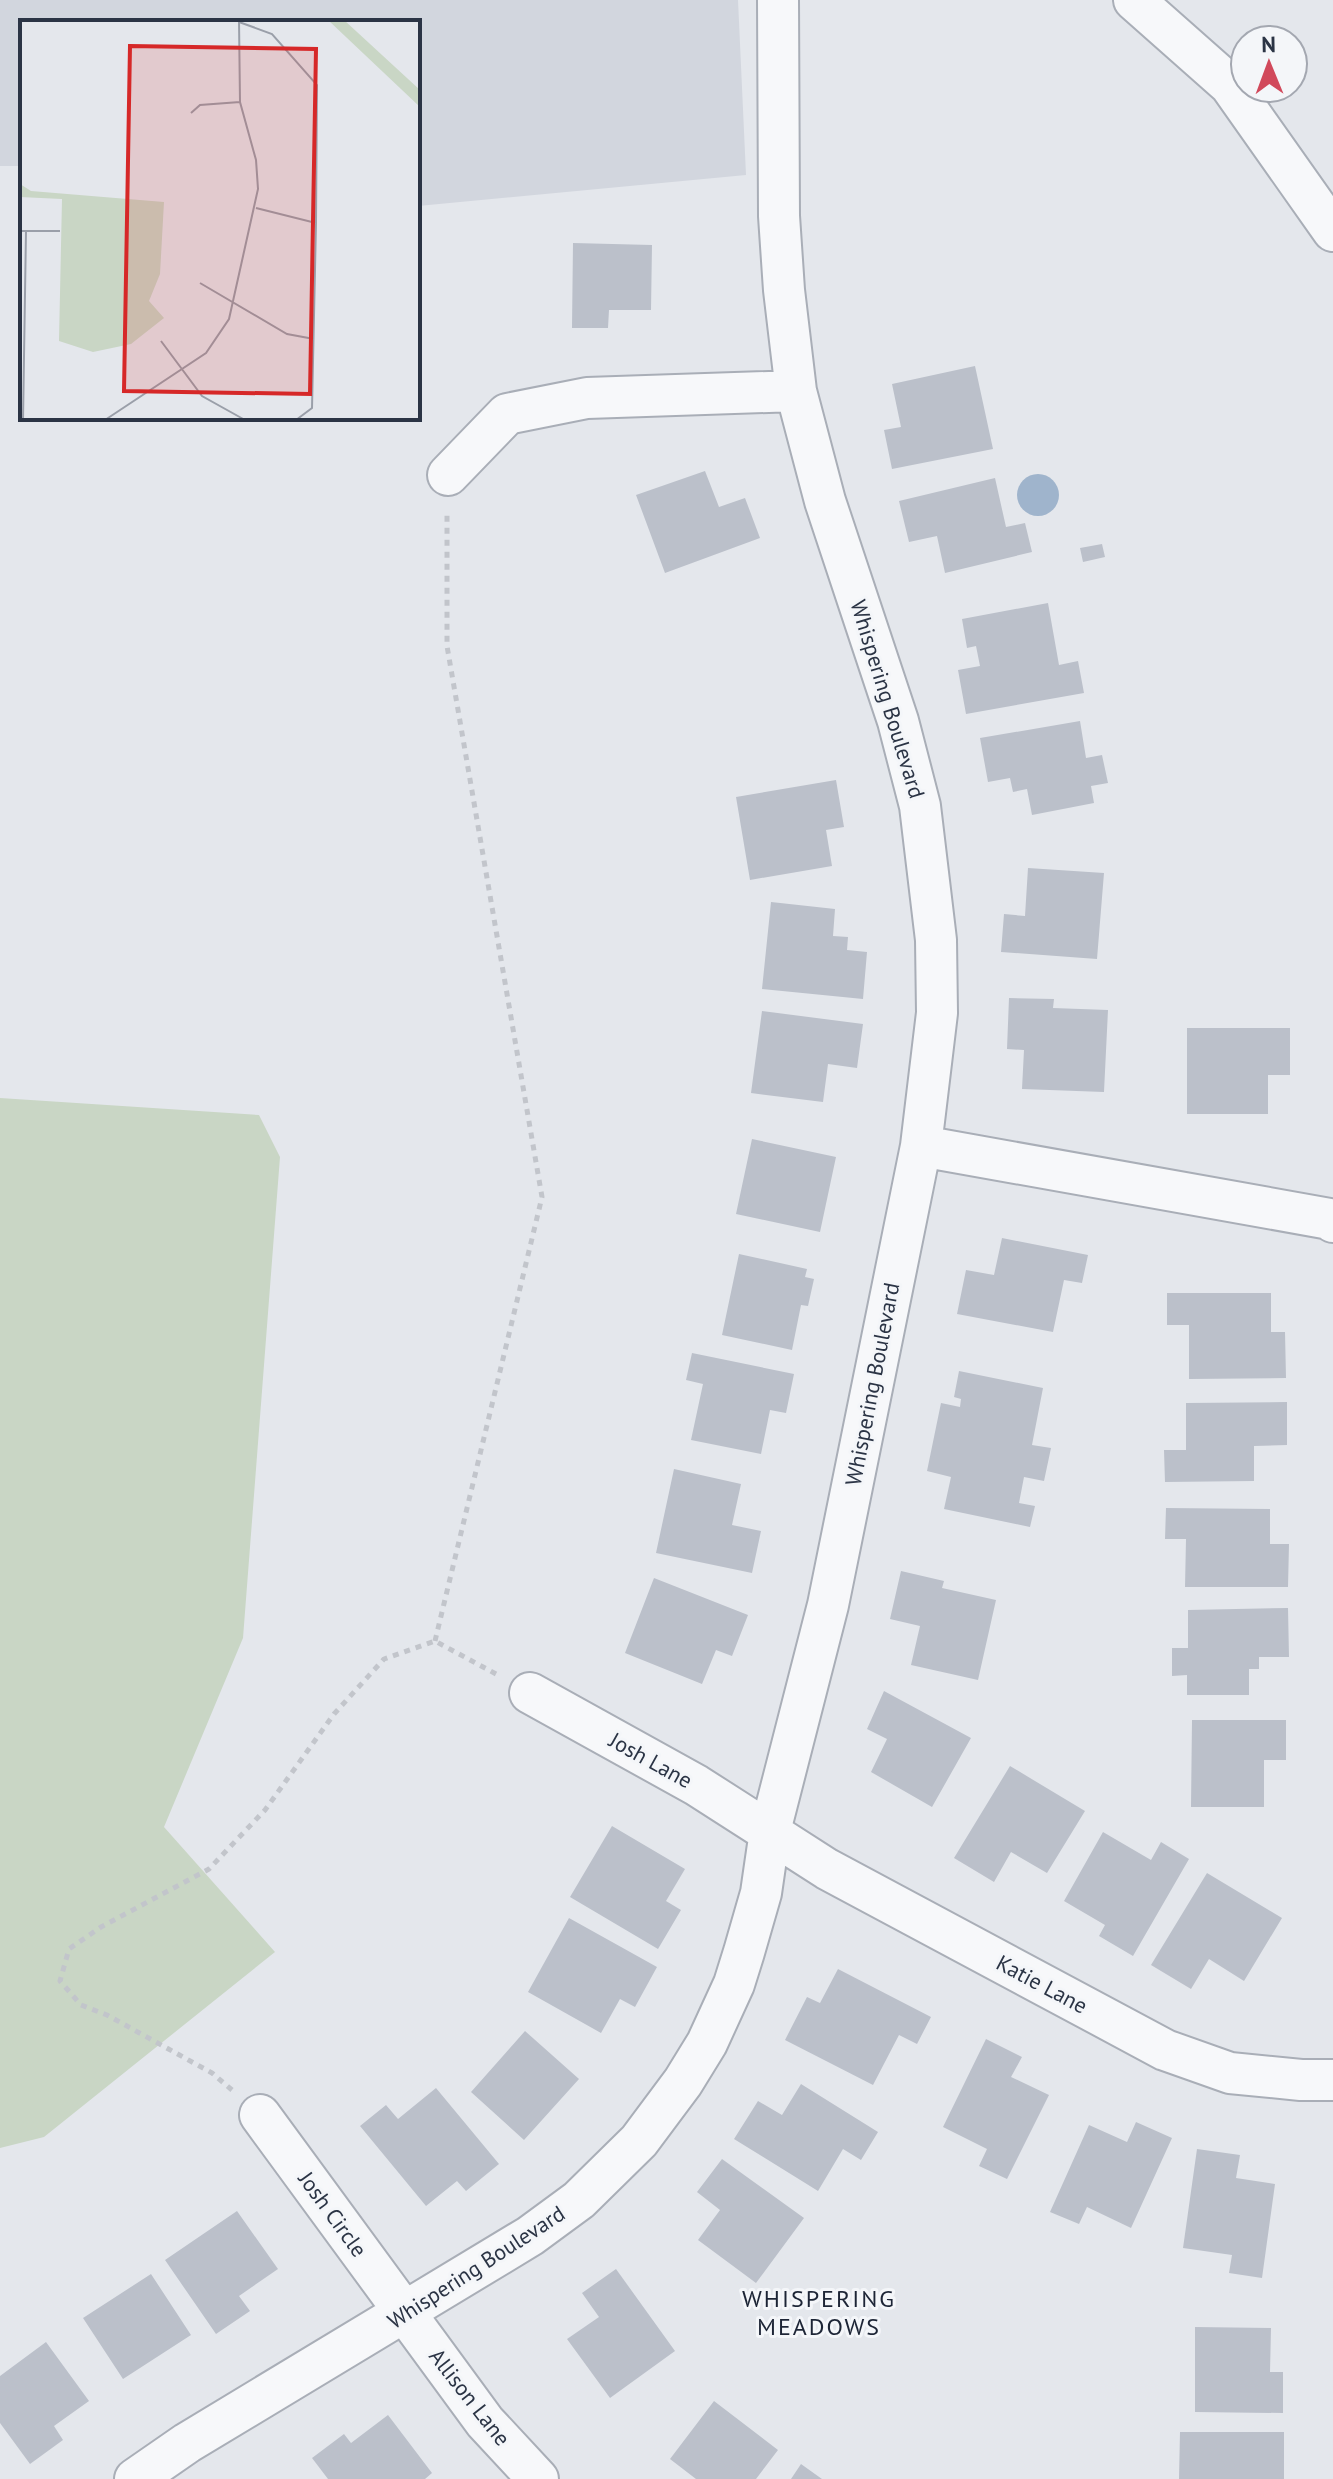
<svg xmlns="http://www.w3.org/2000/svg" width="1333" height="2479" viewBox="0 0 1333 2479" font-family="'PT Sans',sans-serif">
<rect width="100%" height="100%" fill="#e4e7ec"/>
<path fill="#d2d6de" d="M0,0h738l8,175 -328,31v-184h-396v144h-22z"/>
<path fill="#c9d6c5" d="M0,1098l259,17 21,42 -37,481 -79,189 111,125 -231,185 -44,11z"/>
<path fill="#9fb4cc" d="M1017 495a21 21 0 1 1 42 0a21 21 0 1 1-42 0Z"/>
<path fill="#bbc0ca" d="M573,243l79,2 -1,65h-42l-1,18h-36z
M975,366l18,83 -101,20 -8,-39 17,-3 -9,-43z
M705,471l14,36 26,-9 15,40 -95,35 -29,-78z
M995,478l11,49 19,-4 7,29 -87,21 -8,-37 -28,6 -10,-41z
M1102,544l3,13 -22,5 -3,-14z
M1048,603l11,62 19,-4 6,32 -118,21 -8,-44 22,-4 -4,-20 -9,2 -5,-29z
M1080,721l6,37 16,-3 6,28 -17,3 3,17 -62,12 -5,-26 -14,3 -3,-14 -22,4 -8,-44z
M836,780l8,47 -18,3 6,36 -82,14 -14,-83z
M1028,868l76,5 -7,86 -96,-7 3,-38 21,2z
M771,902l64,7 -2,27 15,1 -1,13 20,2 -4,47 -101,-10z
M1009,998l45,1 -1,9 55,2 -4,82 -82,-3 2,-39 -17,-1z
M762,1011l101,13 -6,44 -29,-4 -5,38 -72,-9z
M1187,1028h103v47h-22v39h-81z
M752,1139l84,18 -16,75 -84,-18z
M1002,1238l86,17 -6,28 -18,-3 -11,52 -96,-18 9,-44 28,5z
M739,1254l68,15 -2,8 9,2 -6,27 -7,-1 -9,45 -70,-15z
M1167,1293h104v39h14l1,46 -97,1v-54h-22z
M692,1353l102,21 -8,39 -16,-3 -9,44 -70,-14 12,-56 -17,-4z
M959,1371l84,17 -11,57 19,3 -7,33 -20,-4 -5,26 16,3 -5,21 -86,-18 7,-32 -24,-6 14,-68 19,4 1,-8 -7,-2z
M1287,1402v43l-33,1v35l-89,1 -1,-32h22v-47z
M674,1469l67,15 -9,41 29,6 -9,42 -96,-20z
M1166,1508l104,1v35h19l-1,43h-103l1,-48h-21z
M901,1571l43,10 -2,7 54,12 -18,80 -67,-15 9,-39 -30,-7z
M654,1578l94,37 -16,41 -16,-6 -14,34 -77,-31z
M1288,1608l1,49h-30v12h-10v26h-62v-20l-15,1v-28h16v-38z
M884,1691l87,47 -39,69 -61,-35 16,-33 -20,-10z
M1192,1720h94v40h-22v47h-73z
M1010,1766l75,45 -38,62 -36,-21 -17,30 -40,-24z
M612,1826l73,43 -19,32 15,9 -23,39 -88,-52z
M1103,1832l48,28 10,-18 28,17 -56,97 -34,-20 6,-11 -41,-24z
M1207,1873l75,45 -38,63 -35,-22 -18,30 -40,-24z
M569,1918l88,49 -22,40 -15,-8 -19,34 -73,-41z
M838,1969l93,48 -14,27 -18,-9 -26,50 -88,-45 22,-43 13,6z
M525,2031l54,48 -55,61 -53,-48z
M986,2039l36,18 -11,20 38,18 -42,84 -28,-13 8,-17 -44,-22z
M801,2084l77,48 -17,28 -18,-11 -25,42 -84,-52 24,-38 24,14z
M436,2088l63,76 -33,27 -9,-10 -31,25 -66,-80 26,-21 12,14z
M1136,2122l36,16 -41,90 -44,-21 -8,17 -29,-12 39,-87 38,17z
M1197,2149l43,6 -4,23 39,6 -13,94 -33,-5 3,-18 -49,-7z
M722,2159l82,59 -48,65 -58,-43 22,-30 -23,-18z
M237,2211l41,58 -39,27 11,15 -34,23 -51,-74z
M616,2269l59,82 -65,47 -43,-59 32,-22 -17,-24z
M151,2274l40,61 -68,44 -40,-61z
M1195,2327l76,1 -1,44h13v41l-88,-1z
M46,2342l43,59 -35,25 9,14 -33,24 -30,-41v-47z
M714,2401l64,49 -22,29h-60l-26,-20z
M388,2415l44,58 -7,6h-97l-16,-21 32,-24 7,9z
M1180,2432h104v47h-105z
M801,2464l21,15h-31z"/>
<g fill="none" stroke-linecap="round" stroke-linejoin="round">
<g stroke="#a9aeb7" stroke-width="44">
<path id="minor" d="M1134,0l96,85 103,146
M448,475l59,-61 80,-16 209,-7
M921,1146l409,73 3,3
M530,1693l166,92 131,84 338,181 65,23 71,7h32
M260,2115l225,307 53,57
M135,2479l52,-36 343,-207 49,-36 60,-59 44,-59 24,-39 27,-59 10,-32 17,-59 9,-62 58,-226 93,-459 16,-133 -1,-73 -16,-134 -22,-85 -73,-220 -29,-110 -12,-101 -5,-74 -1,-216"/>
</g>
<path stroke="#c2c5cb" stroke-width="5" stroke-dasharray="6 6" stroke-linecap="butt" d="M435,1641l107,-444 -95,-551v-135
M232,2090l-20,-17 -105,-58 -26,-10 -21,-24 9,-32 32,-22 108,-58 56,-59 69,-96 50,-55 51,-18 61,33"/>
<use href="#minor" stroke="#f7f8fa" stroke-width="40"/>
</g>
<g text-anchor="middle" dominant-baseline="central" stroke-width="6" stroke-linejoin="round" paint-order="stroke">
<g font-size="22" fill="#2b3445" stroke="#f4f6f9">
<text transform="translate(888 699) rotate(73)">Whispering Boulevard</text>
<text transform="translate(872 1384) rotate(-79)">Whispering Boulevard</text>
<text transform="translate(651 1760) rotate(29)">Josh Lane</text>
<text transform="translate(1042 1984) rotate(28)">Katie Lane</text>
<text transform="translate(333 2214) rotate(54)">Josh Circle</text>
<text transform="translate(476 2267) rotate(-33)">Whispering Boulevard</text>
<text transform="translate(470 2397) rotate(52)">Allison Lane</text>
</g>
<g font-size="24" letter-spacing="2" fill="#1d2536" stroke="#f4f6f9">
<text x="819" y="2298">WHISPERING<tspan x="819" dy="28">MEADOWS</tspan></text>
</g>
</g>
<g transform="translate(20 20)">
<rect width="400" height="400" fill="#e4e7ec"/>
<path d="M308,0h16l76,70v17zM0,164l11,7 133,11 -4,72 -11,27 15,17 -33,26 -38,8 -34,-11 3,-142 -42,-2z" fill="#c9d6c5"/>
<path fill="none" stroke="#9a9fa9" stroke-width="2" d="M219,2l33,12 45,51 -1,138M171,93l9,-8 40,-3M236,188l60,15 -4,185 -16,12M0,211h40M180,263l87,51 27,5M141,321l41,55 43,24M3,400l3,-189M85,400l101,-67 23,-34 29,-130 -2,-29 -16,-58 -1,-82"/>
<path fill="#d62828" fill-opacity="0.15" stroke="#d62828" stroke-width="4" d="M110,26l186,3 -6,345 -186,-3z"/>
<rect width="400" height="400" fill="none" stroke="#2b3445" stroke-width="4"/>
</g>
<g transform="translate(1269 64) rotate(359)"><circle r="38" fill="#f4f6f9" stroke="#a4a8b1" stroke-width="2"/>
<path d="M0-6L14 30L0 20L-14 30Z" fill="#d1495b"/>
<text y="-12" font-size="22" font-weight="bold" text-anchor="middle" fill="#2b3445">N</text>
</g>
</svg>
